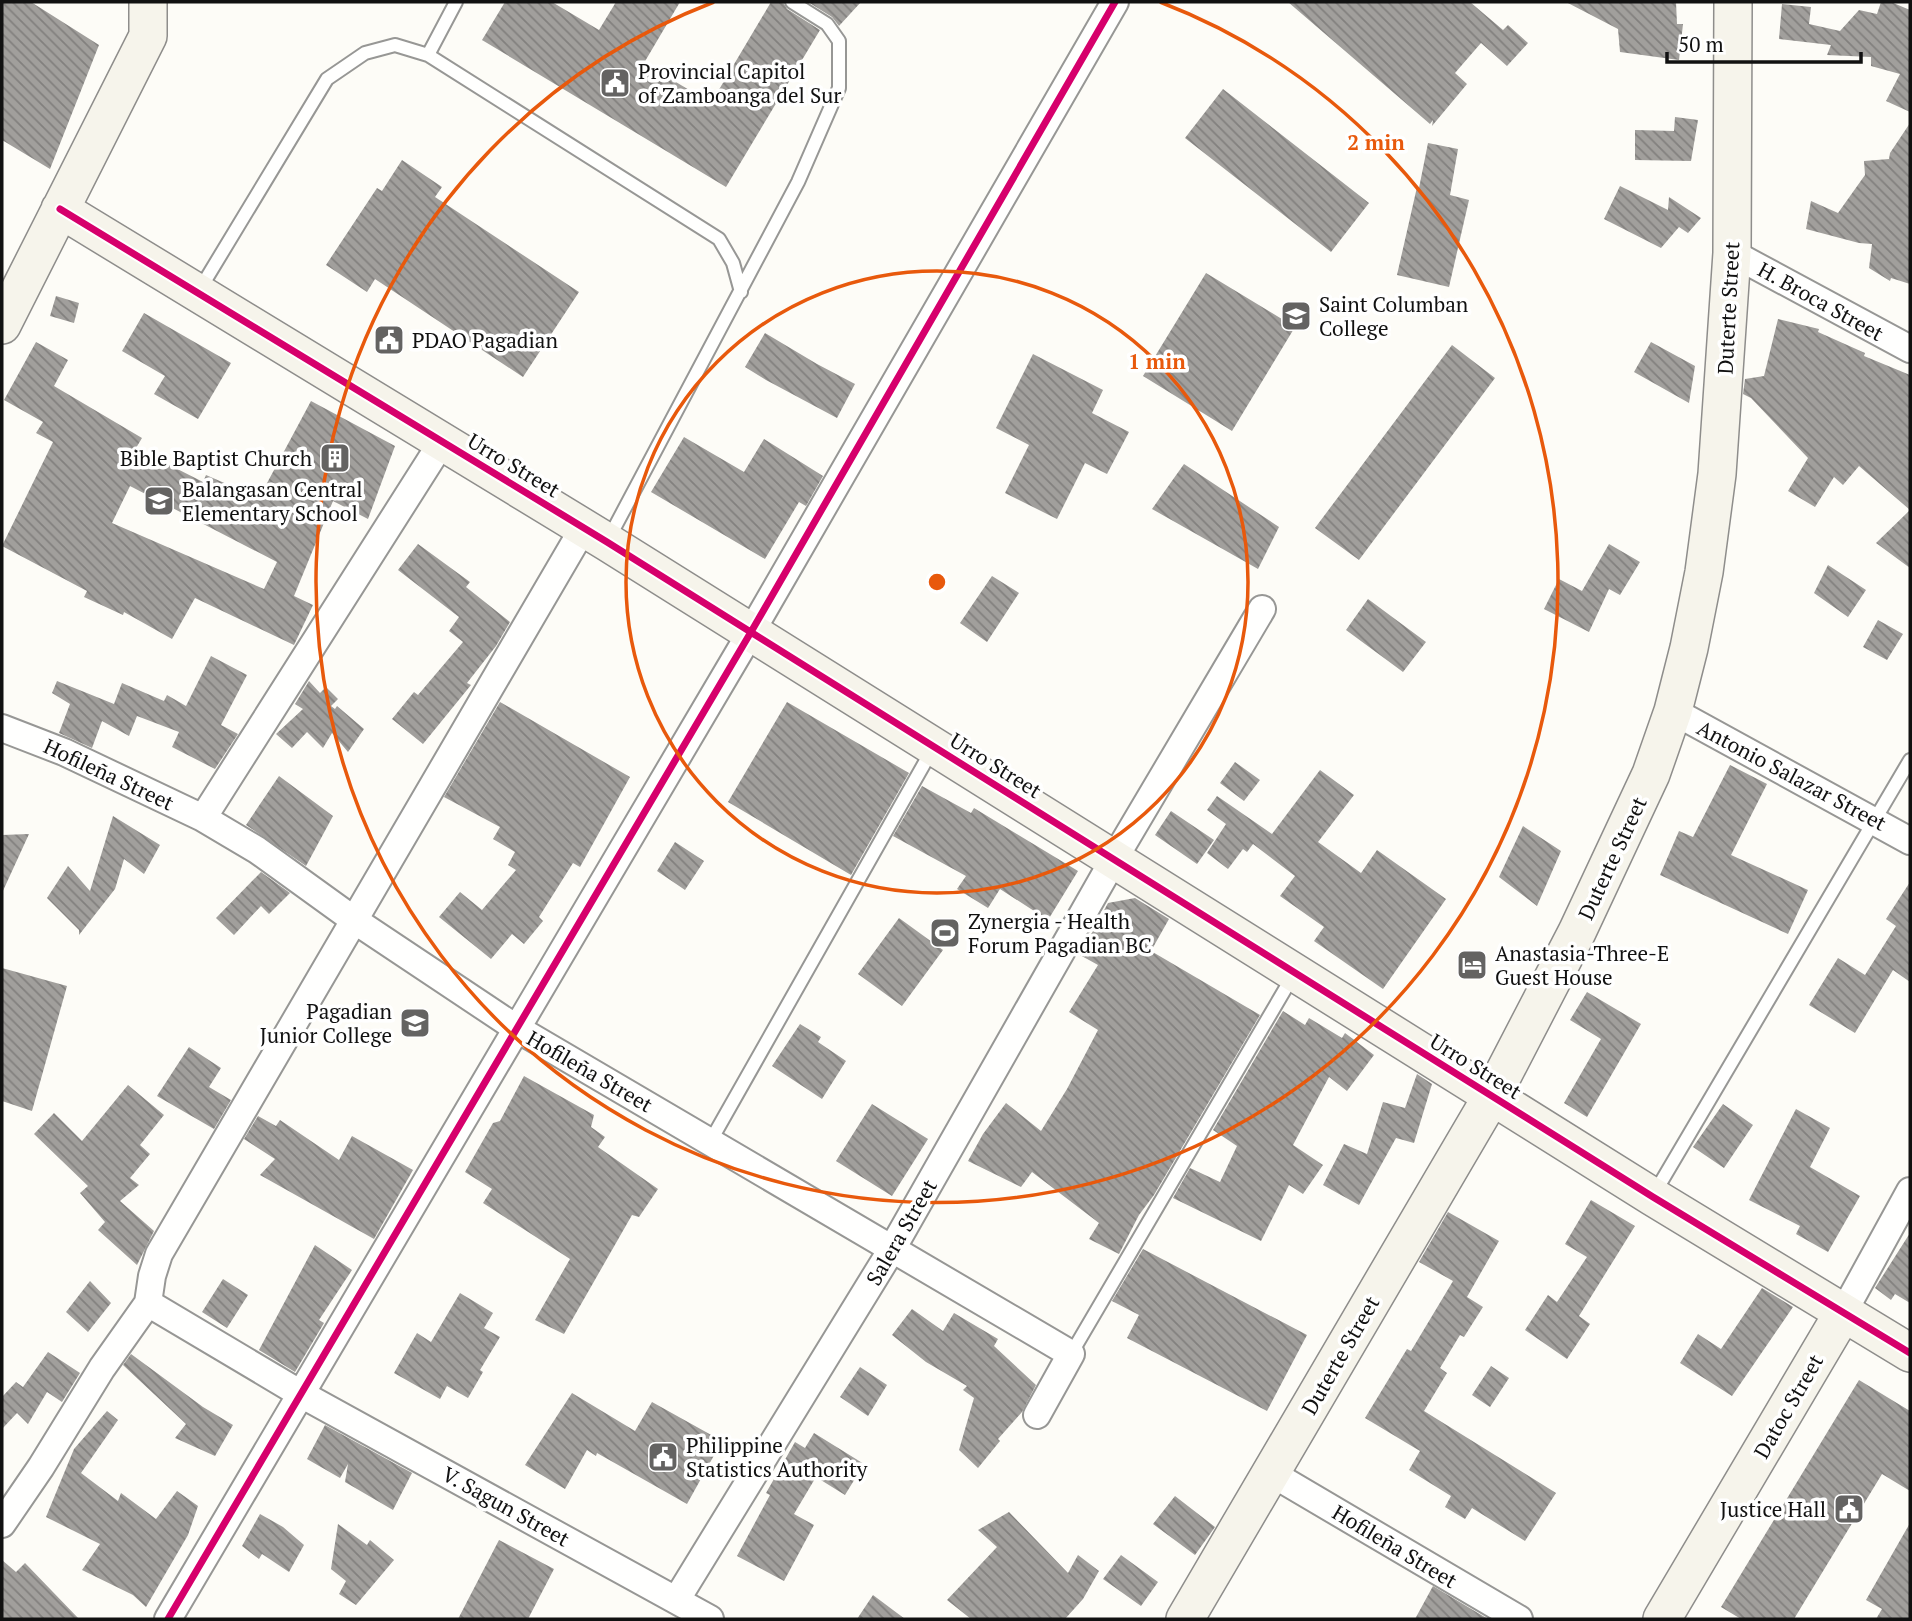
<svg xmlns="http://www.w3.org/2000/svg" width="1912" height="1621" viewBox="0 0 1912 1621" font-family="'PT Serif',serif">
<defs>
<pattern id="building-back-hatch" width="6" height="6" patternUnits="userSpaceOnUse" patternTransform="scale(1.75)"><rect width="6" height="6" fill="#a19f9c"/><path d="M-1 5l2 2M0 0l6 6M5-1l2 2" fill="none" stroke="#82807e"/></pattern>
</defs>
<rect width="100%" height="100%" fill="#fdfcf7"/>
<path fill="url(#building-back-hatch)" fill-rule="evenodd" d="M2,2h29l68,43 -49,124 -48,-29z
M505,2h47l47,28 17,-28h64l-36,61 67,40 60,-101h12l4,7 33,21 -94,157 -244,-147z
M808,2h53l-22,24 -7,-9z
M1288,2h182l33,28 5,-5 20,18 -21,23 -26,-23 -26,30 12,11 -35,42 1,-6 -3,4z
M1566,2h110l1,22h6l-4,36 -59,-8 -2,-23z
M1881,2h10l19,8v102l-24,-11 14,-27 -29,-8v-9l-44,-2 4,-10 -52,-6 3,-35 29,3 -2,17 31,7 19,-21 18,4z
M1223,89l146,114 -38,49 -146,-114z
M1675,117l23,3 -7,41 -56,-1v-30l39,1z
M1910,123v161l-19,-6 -1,3 -21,-13 3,-24 -13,-1 -53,-14 5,-28 27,12 27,-38 -1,-14 25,-2 1,-6z
M1428,143l30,6 -8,46 19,5 -20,87 -52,-12 20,-88 2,1z
M402,160l40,27 -7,10 144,95 -56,85 -148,-98 -8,13 -41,-27 51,-77 5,3z
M1620,186l48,24 1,-13 32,21 -13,15 -9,-6 -18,21 -57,-29z
M1206,273l89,54 -63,104 -89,-55z
M56,296l23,7 -5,20 -24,-7z
M144,313l87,50 -33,56 -44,-25 11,-18 -43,-25z
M1778,319l41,10 -1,3 47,21 -1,3 46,19v193l-34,-25 34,-33 -51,-44 -16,19 -9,-8 -19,30 -27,-16 20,-33 -57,-60 -8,-4 2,-15 19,-3z
M765,333l52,31 38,20 -18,34 -71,-38 -21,-13z
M36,342l32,18 -14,26 88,52 -6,10 67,34 3,-7 53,23 52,-97 84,45 -27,73 -35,-18 -39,95 19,9 -19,40 -99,-47 -23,41 -48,-27 -1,3 -39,-18 3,-6 -85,-45 51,-104 -17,-9 7,-11 -39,-22zM130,486l147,76 -13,27 -152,-66z
M1651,342l44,24 -6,37 -55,-31z
M1452,345l43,33 -136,182 -44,-32z
M1033,354l70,36 -11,23 37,19 -22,42 -22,-11 -28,56 -52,-26 24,-48 -33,-17z
M684,437l60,35 20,-33 59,37 -17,30 -7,-4 -34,57 -114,-67z
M1184,464l95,63 -21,42 -106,-60z
M418,544l52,38 -4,5 44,35 -14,24 -29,37 4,2 -48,59 -31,-25 22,-27 4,3 45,-53 -14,-11 10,-14 -61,-47z
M1609,544l31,18 -20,33 -11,-6 -20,43 -45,-23 15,-30 23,12z
M1828,565l38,25 -18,27 -34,-24z
M992,576l27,17 -32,49 -27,-19z
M1368,599l58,43 -23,30 -57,-42z
M1878,620l25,14 -16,26 -24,-13z
M211,656l36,19 -26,50 17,9 -23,35 -43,-22 7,-15 -42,-16 -8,20 -27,-15 -10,27 -33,-15 11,-29 -18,-11 5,-12 57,23 8,-21 42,18 3,-6 19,11z
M309,681l11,12 6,-6 12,12 -7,7 4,3 2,-3 27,23 -16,23 -16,-19 -9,15 -16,-16 -15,16 -16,-14 27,-25 -8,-5z
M500,702l130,75 -50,90 -7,-4 -34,54 4,4 -19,23 -12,-10 -21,25 -52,-42 21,-25 22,18 34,-40 -8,-5 7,-13 -22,-13 7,-12 -56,-30z
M787,702l122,71 -58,102 -123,-73z
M1235,762l25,18 -16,21 -24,-18z
M1730,765l37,19 -36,71 77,35 -20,44 -128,-59 19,-44 14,6z
M1320,770l34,25 -36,47 43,31 16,-23 69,49 -63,90 -69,-48 10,-14 -44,-31 15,-20 -42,-32 -6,8 -4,-3 -15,20 -21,-16 19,-29 -19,-14 10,-14 55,38z
M279,776l54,40 -27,50 -60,-41z
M922,786l49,27 3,-5 104,63 -30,49 -48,-31 -12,19 -31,-19 9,-13 -73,-40z
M1171,811l43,29 -17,24 -42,-29z
M113,816l47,29 -16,29 -20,-15 -9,30 -36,46v-5l-32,-32 21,-32 22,25z
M1523,826l38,25 -24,55 -38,-29z
M29,834l-27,59v-58z
M675,842l29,19 -19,29 -28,-19z
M261,872l29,21 -21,21 -8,-8 -27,29 -18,-17z
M1910,882v100l-17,-12 -38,63 -46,-28 29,-47 27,17 31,-49 -10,-7z
M1135,898l34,21 -18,32 109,64 -106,180 -15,20 -20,39 -30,-15 10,-16 -67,-51 -11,15 -53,-26 15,-27 23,-31 35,28 26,-42 31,-59 -29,-18 29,-47 -18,-10 28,-52z
M899,918l44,32 -41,56 -44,-32z
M2,968l65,18 -35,125 -30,-10z
M1587,992l54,32 -54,93 -23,-14 37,-64 -31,-19z
M1283,1011l22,14 4,-7 33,20 3,-5 29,22 -27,36 -18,-14 -36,68 30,20 -20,29 -14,-9 -28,56 -88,-43 17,-30 30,14 17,-36 -24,-16z
M800,1024l21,13 -3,5 28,19 -24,38 -50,-33z
M189,1047l32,21 -12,19 22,13 -17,29 -57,-33z
M1417,1074l15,10 -18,59 -18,-5 -37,67 -36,-20 21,-41 23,10 16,-52 22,6z
M524,1076l70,39 -3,12 14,10 -7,10 60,42 -19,28 -7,-2 -68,119 -29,-14 35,-61 -87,-56 9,-14 -27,-17 28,-49 7,-2z
M128,1085l36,30 -24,30 10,9 -20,24 9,7 -19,16 34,30 -17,34 -39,-35 7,-8 -25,-29 8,-7 -54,-52 20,-21 28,28z
M872,1104l56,35 -36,57 -56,-35z
M1723,1104l30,21 -29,43 -31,-21z
M1796,1109l34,19 -20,39 50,29 -32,56 -32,-18 4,-8 -51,-26z
M258,1116l18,10 4,-6 59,40 13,-24 61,34 -39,69 -114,-64 15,-16 -31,-20z
M1591,1200l44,26 -56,90 11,8 -23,35 -42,-29 23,-35 9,7 30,-45 -22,-13z
M1448,1212l51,29 -32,56 16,10 -19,30 -4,-2 -20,33 7,5 -23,38 132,82 -31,48 -53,-33 -7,11 -20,-12 6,-11 -42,-26 11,-19 -55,-33 42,-69 4,2 42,-70 -34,-19z
M1910,1233v70l-15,-9 -4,6 -16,-12z
M315,1245l37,25 -33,50 5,3 -29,49 -36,-22z
M1143,1249l164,86 -40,76 -140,-73 12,-23 -27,-14z
M223,1279l25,16 -21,33 -25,-16z
M90,1281l21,22 -23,29 -22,-20z
M1762,1288l31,19 -61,89 -52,-33 18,-29 23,15z
M460,1293l33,20 -9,15 16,9 -20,33 3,2 -15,26 -21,-12 -7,13 -46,-26 23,-40 14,9z
M912,1309l31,22 11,-18 44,26 -4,7 42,39 -14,27 -24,27 2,2 -22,27 -19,-18 15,-52 -11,-8 4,-4 -41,-24 -34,-27z
M48,1352l32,21 -18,29 -15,-10 -19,32 -11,-11 -15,16v-32l14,-15 7,5z
M131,1354l72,53 30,18 -18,31 -40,-18 11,-14 -63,-59z
M1491,1366l18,12 -19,29 -18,-12z
M860,1367l27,18 -19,31 -28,-19z
M1859,1380l51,31v80l-28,-17 -88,145h-53l-20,-12z
M572,1393l63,38 17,-29 70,39 -35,63 -90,-51 -1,3 -9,-6 -22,39 -40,-24z
M107,1411l11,9 -37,53 37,28 3,-8 35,26 21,-28 21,15 -10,29 -42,72 -13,-12 -51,-25 18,-26 -54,-27 28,-68z
M325,1425l87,48 -19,37 -48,-28 3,-18 -8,14 -33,-19z
M814,1433l50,31 -19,31 -29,-18 -22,37 20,11 -30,56 -47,-25 33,-61 -4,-2 29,-51 10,6z
M1175,1496l40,31 -20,28 -42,-31z
M1009,1512l59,61 10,-18 21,16 -16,28 -18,20h-94l-24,-19 50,-53 -19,-17z
M260,1514l23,13 21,18 -15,27 -27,-18 -3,5 -17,-13z
M1910,1523v96h-34l6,-10 -16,-9z
M338,1524l29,21 3,-5 24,20 -38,45 -17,-11 7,-13 -15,-12z
M499,1540l55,29 -26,50h-70z
M1121,1555l37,27 -17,24 -38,-27z
M2,1560l14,12 9,-9 54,56h-77z
M1433,1586l55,33h-73z
M873,1595l32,24h-48z"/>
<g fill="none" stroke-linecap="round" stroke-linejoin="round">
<g stroke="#979795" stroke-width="16">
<path id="lane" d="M428,55l28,-53
M200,289l127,-210 38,-26 30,-8 33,10 291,184 14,24 8,29
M609,538l189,-356 41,-94v-47l-12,-17 -35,-22
M710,1142l222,-392
M1654,1194l256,-434
M1071,1354l223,-380"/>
</g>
<g stroke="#979795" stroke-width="30">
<path id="street" d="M1732,253l178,96
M1673,711l237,130
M2,728l62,24 139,66 54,32 97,70 162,108 555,326 -34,61
M203,818l239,-376
M148,1303l153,91 409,225
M1843,1313l67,-122
M1271,1473l248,146
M2,1524l39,-57 61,-99 46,-65 4,-27 7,-22 425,-727
M677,1599l215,-350 222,-390 148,-250
M168,1619l583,-987 364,-630"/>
</g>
<g stroke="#8e8d8b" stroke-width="40">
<path id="secondary" d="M60,209l547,333 1046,655 257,156
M2,325l146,-289v-34
M1185,1619l307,-523 85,-164 74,-158 22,-63 16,-63 15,-76 13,-98 15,-221 1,-251
M1662,1619l181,-306"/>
</g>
<use href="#lane" stroke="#fffffe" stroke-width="12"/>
<use href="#street" stroke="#fffffe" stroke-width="26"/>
<use href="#secondary" stroke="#f6f4eb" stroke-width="37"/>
<g stroke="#fff" stroke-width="11">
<path id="cycleway" d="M60,209l547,333 1046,655 257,156
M168,1619l583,-987 364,-630"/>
</g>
<use href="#cycleway" stroke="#d6006c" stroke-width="7"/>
</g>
<g fill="none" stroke="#e8590c" stroke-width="3.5">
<circle cx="937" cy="582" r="311"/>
<path d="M1160 2A621 621 0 1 1 714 2"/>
</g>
<defs>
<g id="civic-square" transform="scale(1.575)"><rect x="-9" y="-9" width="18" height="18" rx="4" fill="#646362" stroke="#fff"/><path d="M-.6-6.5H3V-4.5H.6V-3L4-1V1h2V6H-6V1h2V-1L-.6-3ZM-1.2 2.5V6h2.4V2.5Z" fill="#fff"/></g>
<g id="school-square" transform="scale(1.575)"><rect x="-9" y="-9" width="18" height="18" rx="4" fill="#646362" stroke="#fff"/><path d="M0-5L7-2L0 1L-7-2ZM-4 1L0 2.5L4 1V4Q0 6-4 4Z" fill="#fff"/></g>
<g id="building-square" transform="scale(1.575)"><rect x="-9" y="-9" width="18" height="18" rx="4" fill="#646362" stroke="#fff"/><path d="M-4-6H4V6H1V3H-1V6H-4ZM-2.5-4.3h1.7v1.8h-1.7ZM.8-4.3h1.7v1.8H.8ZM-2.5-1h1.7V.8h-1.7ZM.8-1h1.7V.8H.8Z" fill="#fff"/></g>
<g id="stadium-square" transform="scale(1.575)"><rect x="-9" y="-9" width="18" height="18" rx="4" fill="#646362" stroke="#fff"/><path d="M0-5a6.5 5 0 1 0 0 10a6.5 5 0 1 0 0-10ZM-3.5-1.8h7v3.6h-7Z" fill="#fff"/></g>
<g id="hotel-square" transform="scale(1.575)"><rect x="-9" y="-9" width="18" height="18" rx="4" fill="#646362" stroke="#fff"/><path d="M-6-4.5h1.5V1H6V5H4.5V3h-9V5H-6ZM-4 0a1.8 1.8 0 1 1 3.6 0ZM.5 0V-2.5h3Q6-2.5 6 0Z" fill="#fff"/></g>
</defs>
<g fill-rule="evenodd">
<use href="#civic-square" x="615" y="83"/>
<use href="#school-square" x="1296" y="316"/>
<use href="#civic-square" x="389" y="340"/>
<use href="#building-square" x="335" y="458"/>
<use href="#school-square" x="159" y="501"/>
<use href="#stadium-square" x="945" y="933"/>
<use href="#hotel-square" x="1472" y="965"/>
<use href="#school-square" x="415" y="1023"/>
<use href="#civic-square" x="663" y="1457"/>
<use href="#civic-square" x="1849" y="1509"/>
</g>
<g text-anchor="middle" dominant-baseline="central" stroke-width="7" stroke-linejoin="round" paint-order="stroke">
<g font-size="21" fill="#111" stroke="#fff" text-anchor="start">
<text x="638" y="71">Provincial Capitol<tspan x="638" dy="24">of Zamboanga del Sur</tspan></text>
<text x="1319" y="304">Saint Columban<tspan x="1319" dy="24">College</tspan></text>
<text x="412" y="340">PDAO Pagadian</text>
<text x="312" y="458" text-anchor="end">Bible Baptist Church</text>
<text x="182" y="489">Balangasan Central<tspan x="182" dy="24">Elementary School</tspan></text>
<text x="968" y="921">Zynergia - Health<tspan x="968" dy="24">Forum Pagadian BC</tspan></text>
<text x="1495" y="953">Anastasia-Three-E<tspan x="1495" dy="24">Guest House</tspan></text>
<text x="392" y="1011" text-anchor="end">Pagadian<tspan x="392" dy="24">Junior College</tspan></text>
<text x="686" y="1445">Philippine<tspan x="686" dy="24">Statistics Authority</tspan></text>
<text x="1826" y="1509" text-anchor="end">Justice Hall</text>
</g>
<g font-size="21" fill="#111" stroke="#fff">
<text transform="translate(1821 301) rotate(29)">H. Broca Street</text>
<text transform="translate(1728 308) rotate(-87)">Duterte Street</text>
<text transform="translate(514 465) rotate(31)">Urro Street</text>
<text transform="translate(996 765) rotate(32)">Urro Street</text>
<text transform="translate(109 774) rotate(25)">Hofileña Street</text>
<text transform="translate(1792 775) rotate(28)">Antonio Salazar Street</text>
<text transform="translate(1612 858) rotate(-65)">Duterte Street</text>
<text transform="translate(1476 1066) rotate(32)">Urro Street</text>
<text transform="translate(590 1071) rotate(30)">Hofileña Street</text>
<text transform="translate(901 1232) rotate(-60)">Salera Street</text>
<text transform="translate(1340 1355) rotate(-60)">Duterte Street</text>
<text transform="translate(1788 1406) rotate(-60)">Datoc Street</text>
<text transform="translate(506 1506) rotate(29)">V. Sagun Street</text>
<text transform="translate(1395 1546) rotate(31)">Hofileña Street</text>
</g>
</g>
<circle cx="937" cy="582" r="10" fill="#e8590c" stroke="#fff" stroke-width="3.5"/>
<g font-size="21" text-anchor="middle" font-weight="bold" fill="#e8590c" stroke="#fff" stroke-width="7" stroke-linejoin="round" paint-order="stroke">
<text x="1376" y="150">2 min</text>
<text x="1157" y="369">1 min</text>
</g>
<rect width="1912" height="1621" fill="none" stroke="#111111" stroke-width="7"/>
<path d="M1667 52v10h194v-10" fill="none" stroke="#111111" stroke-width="3.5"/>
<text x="1678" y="52" font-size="21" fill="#111111" stroke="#ffffff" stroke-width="5" paint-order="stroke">50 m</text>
</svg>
